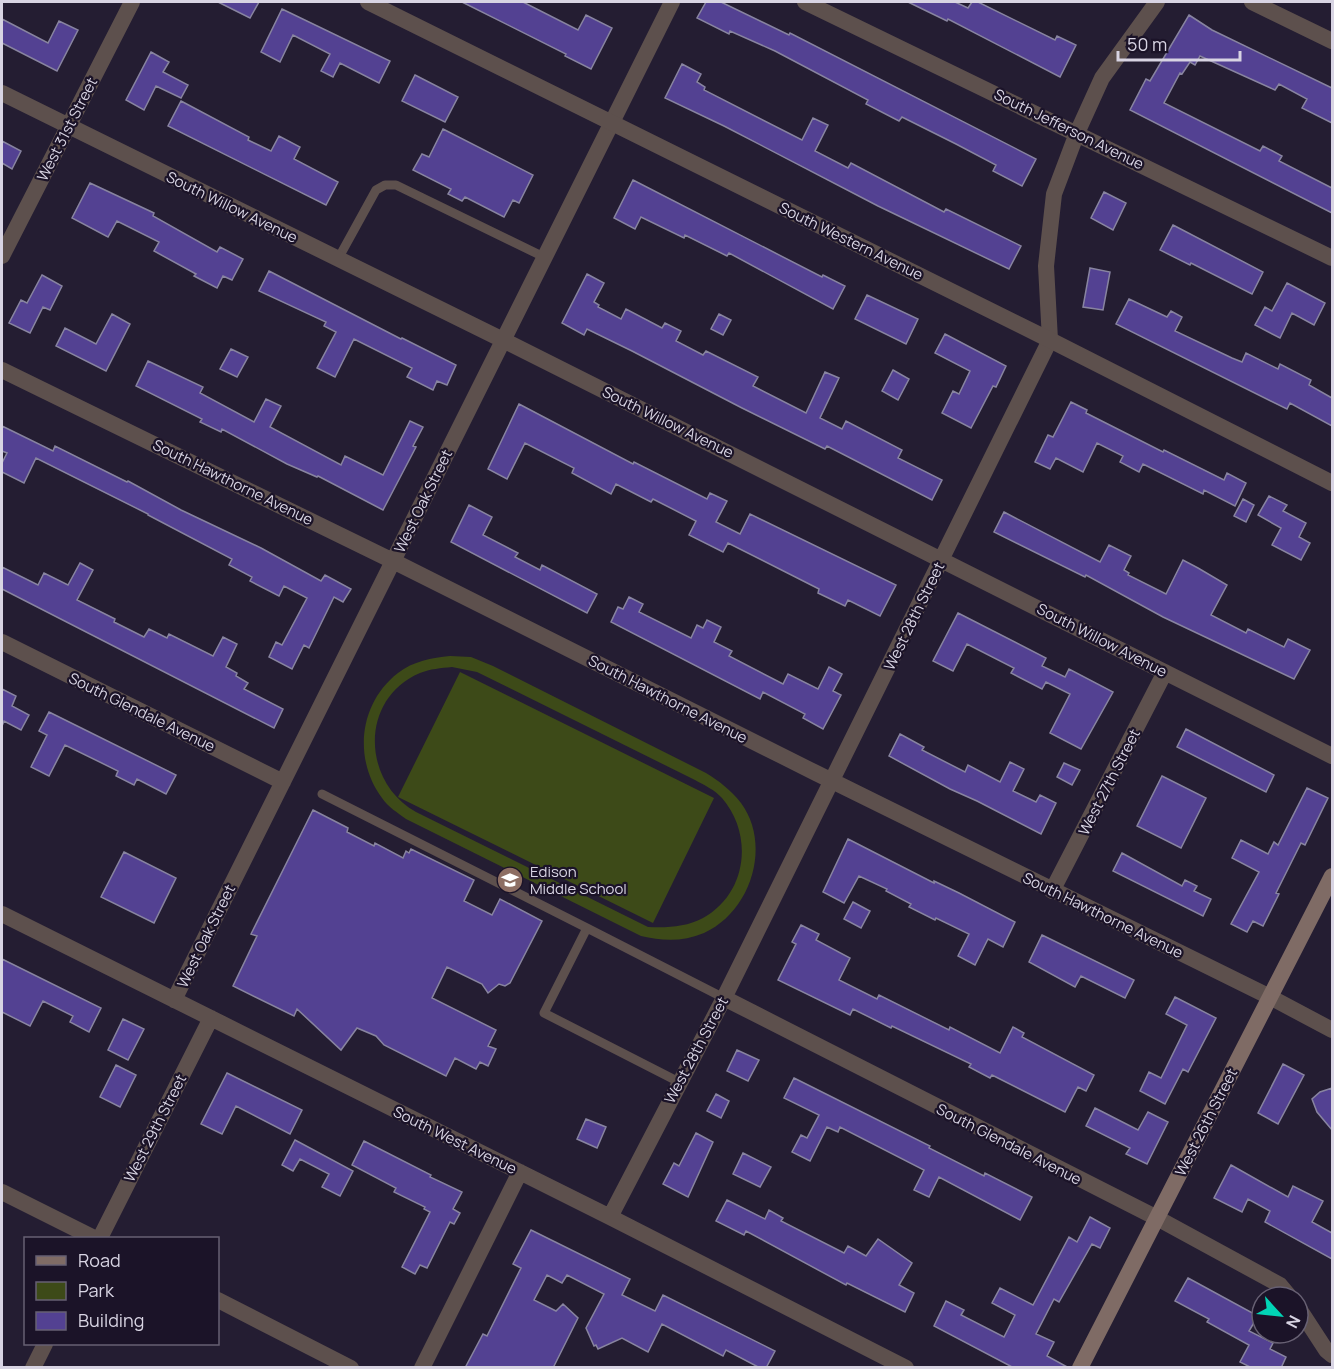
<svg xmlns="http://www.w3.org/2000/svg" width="1334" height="1369" viewBox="0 0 1334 1369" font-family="Manrope,sans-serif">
<rect width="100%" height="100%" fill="#241d32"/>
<path fill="#3d4a18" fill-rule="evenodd" d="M450,656l21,1 22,9 213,107c13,8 25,17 35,30 31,42 10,109 -37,130 -21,9 -42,8 -63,3l-235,-117c-8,-6 -18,-12 -24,-21 -29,-39 -23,-95 16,-125 15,-12 34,-15 52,-17zM452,667l25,5 218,108c9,5 20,10 27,18 32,37 25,96 -19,120 -17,9 -36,10 -55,9l-232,-115c-54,-30 -57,-113 4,-139 10,-4 21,-5 32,-6z
M460,672l254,126 -61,125 -255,-126z"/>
<path fill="#534192" stroke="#8884a0" stroke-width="1.5" d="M218,2h41l-9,16z
M462,2h61l55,28 8,-15 26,13 -21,41 -26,-13 1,-2z
M706,2h15l68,33 1,-2 246,126 -14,27 -29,-15 3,-6 -40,-21 -54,-27 -3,4 -33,-17 2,-4 -93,-49 -45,-20 -1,3 -32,-16z
M908,2h47l13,6 4,-6h6l77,38 2,-4 19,9 -16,32 -112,-58 -1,2z
M282,9l108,52 -11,22 -39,-20 -7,14 -12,-6 9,-17 -37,-19 -13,27 -19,-10z
M1189,15l23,15 120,58v35l-30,-15 5,-9 -28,-15 -4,6 -75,-34 -5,9 -5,-3 -8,12 -2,-1 -16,30 96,48 3,-5 19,10 -3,5 53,27v25l-202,-103 16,-31 4,2z
M2,19l46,24 11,-22 19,9 -21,41 -55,-28z
M151,52l18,10 -6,10 25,13 -7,13 -25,-12 -12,24 -18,-10z
M682,64l19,10 -4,8 8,5 -1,3 98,50 11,-22 15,7 -13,26 33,17 3,-5 93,49 2,-3 75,37 -12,23 -131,-63 -154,-80 -59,-28z
M415,75l43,22 -13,25 -43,-21z
M181,101l68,36 -1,3 23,11 8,-15 21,11 -6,12 44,23 -12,23 -158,-79z
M443,129l90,46 -14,28 -6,-3 -9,17 -39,-20 -3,4 -14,-7 3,-5 -38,-19 9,-16 7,3z
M2,141l19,10 -9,18 -10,-6z
M633,180l189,97 1,-2 22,11 -12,23 -104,-56 -2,3 -42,-21 -1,3 -43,-21 -6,12 -21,-11z
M90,183l64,30 -1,3 64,36 3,-5 23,12 -11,21 -9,-4 -6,12 -23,-12 2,-2 -42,-23 5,-9 -42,-21 -9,16 -36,-19z
M1104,192l22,11 -13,27 -22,-12z
M1173,225l90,47 -11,22 -61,-31 -1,2 -30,-15z
M1090,268l20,4 -7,38 -20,-3z
M269,271l132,68 1,-1 54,27 -9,20 -10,-4 -4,9 -26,-13 5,-9 -58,-29 -19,38 -18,-9 19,-36 -12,-6 2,-4 -67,-31z
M587,274l17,9 -10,19 5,3 -1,2 23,12 5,-10 36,19 3,-5 16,8 -5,10 27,14 3,-4 52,26 -5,9 53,27 19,-41 14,6 -19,40 22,11 4,-8 56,29 -4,8 44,22 -10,20 -105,-54 -2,3 -83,-41 -110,-57 -45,-22 -3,6 -22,-12z
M42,275l20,11 -12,24 -7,-3 -13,26 -21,-10 12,-23 6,3z
M1287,283l38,20 -11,22 -22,-12 -12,25 -25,-13 10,-18 7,4z
M867,295l51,24 -12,25 -51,-25z
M1129,299l38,18 4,-6 11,6 -7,14 57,27 10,4 4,-9 32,16 2,-5 31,16 -2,5 23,13v28l-42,-23 -3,6 -171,-85z
M112,314l18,10 -24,47 -50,-25 9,-18 31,16z
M719,314l12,6 -8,15 -12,-6z
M945,334l61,32 -10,21 -3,-1 -22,42 -29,-15 11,-22 6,3 11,-23 -35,-18z
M231,349l17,8 -11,20 -17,-8z
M148,361l55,26 -3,6 54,29 12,-23 15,7 -11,21 71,38 4,-9 38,19 27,-54 13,6 -10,19 3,1 -33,63 -65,-34 -1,1 -30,-13 -65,-35 -1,3 -21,-10 2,-3 -66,-33z
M893,370l16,9 -11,21 -16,-9z
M1071,402l16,8 -1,3 77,39 1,-2 60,30 3,-7 19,10 -11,23 -31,-16 -1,4 -60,-30 -4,8 -19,-10 3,-6 -26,-13 -14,29 -27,-14 -6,11 -15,-7 13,-27 5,2z
M519,404l114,60 1,-2 73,37 3,-6 17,8 -11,21 24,12 10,-20 146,71 -16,31 -32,-16 -3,6 -27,-13 1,-4 -91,-46 -5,9 -34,-17 7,-14 -43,-22 -2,3 -35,-18 -5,10 -39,-21 2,-5 -49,-25 -18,36 -19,-10z
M2,426l51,25 2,-5 72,36 1,-1 53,29 80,38 60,33 4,-6 26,14 -8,13 -9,-5 -25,51 -5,-3 -12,24 -23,-12 7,-15 6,3 25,-47 -23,-12 -5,10 -29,-15 2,-4 -23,-12 3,-6 -84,-44v-1l-112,-56 -12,25 -22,-11v-9l5,-10 -5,-2z
M1269,496l18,9 -4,6 23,12 -7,14 11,6 -9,17 -29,-15 9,-17 -23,-13z
M1243,499l11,6 -8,17 -12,-6z
M469,505l23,12 -9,18 35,18 -3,4 25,13 2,-5 55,29 -10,19 -136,-71z
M1004,512l96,50 9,-17 22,11 -7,14 5,3 -1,2 38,19 17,-34 15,8 29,17 -16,30 35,18 2,-4 36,18 4,-8 22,11 -16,29 -131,-62 -77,-42 -1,2 -91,-45z
M80,563l13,7 -16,30 38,19 -1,3 30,15 5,-8 18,9 2,-4 44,22 10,-19 14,7 -11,23 11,6 -1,3 12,7 -4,6 39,20 -9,19 -272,-139v-22l36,18 6,-12 24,12z
M629,597l14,7 -4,8 52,26 6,-13 6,3 4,-8 14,7 -7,15 18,9 -3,5 54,28 5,-10 30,15 11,-22 13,7 -9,17 8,4 -18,34 -20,-11 2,-4 -42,-22 -3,7 -149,-77 7,-15 5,2z
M958,613l88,45 -4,8 23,11 4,-8 44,23 -32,57 -31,-16 20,-39 -24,-12 -4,7 -31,-16 3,-5 -47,-24 -14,27 -20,-10z
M2,689l14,7 -4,10 17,9 -8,15 -17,-9 -2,5z
M49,712l127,63 -10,19 -29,-15 -3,6 -18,-9 2,-5 -53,-26 -16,31 -18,-9 16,-32 -8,-4z
M1186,729l88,46 -8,17 -89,-45z
M900,734l24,13 -2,3 43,22 3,-7 32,17 10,-20 14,7 -11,22 23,11 4,-7 16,8 -15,31 -64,-33 -27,-12 -61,-33z
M1064,763l16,7 -8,15 -15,-8z
M1162,776l44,22 -25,50 -44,-22z
M1307,788l21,10 -23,47 -4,-2 -25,50 3,1 -16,32 -10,-5 -6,11 -16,-8 28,-52 -27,-14 9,-18 27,14 6,-12 4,3z
M313,810l35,18 -1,4 27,14 1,-3 28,15 3,-7 3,2 2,-4 63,31 -10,21 28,14 8,-16 42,22 -32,62 -5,3 -6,-2 -11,9 -6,-9 -35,-17 -15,31 64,32 -8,16 8,3 -8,17 -8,-4 -4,7 -21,-11 -9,18 -62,-31 -8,-9 -19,-8 -16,22 -44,-41 -3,7 -61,-30 24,-50 -6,-2z
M848,839l86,44v-2l25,12 56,29 -12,25 -15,-8 -13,26 -17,-9 11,-22 -33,-16 -1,2 -26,-13 2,-3 -25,-13 1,-2 -28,-13 -15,27 -21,-11z
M124,852l52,26 -22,45 -53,-26z
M1122,853l60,33 3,-6 12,6 -3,5 17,8 -8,17 -90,-45z
M853,902l17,9 -9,17 -17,-9z
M801,925l18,9 -3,6 34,18 -11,22 38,19 2,-4 70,35 1,-3 50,26 13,-26 11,6 -2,4 72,38 -8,16 -8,-4 -13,25 -73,-37 -2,3 -21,-11 2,-3 -79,-38 -1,2 -38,-19 -3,6 -72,-35 18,-36 -4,-2z
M1042,935l92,45 -9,18 -44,-22 -6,11 -46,-25z
M2,959l99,49 -12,24 -19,-10 3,-6 -30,-15 -13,25 -28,-14z
M1175,997l41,21 -28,54 -5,-3 -18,35 -25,-13 9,-19 12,6 26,-53 -21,-11z
M123,1019l21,10 -16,31 -20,-10z
M737,1050l22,10 -11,21 -21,-10z
M1283,1064l21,11 -26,49 -20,-11z
M116,1065l20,10 -16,32 -20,-10z
M227,1073l75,37 -12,24 -54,-28 -14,28 -21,-10z
M794,1078l136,68 -1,2 55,28 1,-3 47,24 -12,23 -81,-43 -10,20 -15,-7 10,-20 -84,-43 -2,5 -11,-5 -17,34 -18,-9 9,-17 6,3 12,-23 -35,-17z
M1332,1088v42l-15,-18 -5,-13 8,-7z
M716,1094l13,7 -8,17 -14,-7z
M1095,1108l43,22 10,-18 20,10 -21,42 -21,-10 4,-6 -44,-22z
M586,1119l20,8 -9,21 -20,-9z
M696,1133l17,9 -25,55 -25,-13 11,-21 5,3z
M295,1140l58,31 -13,25 -18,-9 7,-13 -29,-15 -7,12 -11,-6z
M364,1141l67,34 -1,2 32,15 -9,17 7,4 -6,11 -4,-2 -23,46 -7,-3 -5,9 -13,-7 28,-55 -6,-3 1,-2 -31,-15 2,-4 -44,-23z
M743,1153l28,14 -11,20 -27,-13z
M1231,1165l57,32 5,-11 30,15 -11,21 20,11v26l-67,-37 5,-11 -22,-12 -6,13 -28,-14z
M727,1200l38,19 4,-9 14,8 -2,3 63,32 4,-7 18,10 12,-17 34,24 -13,22 15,8 -9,19 -58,-29 -1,2 -100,-54 -2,4 -28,-14z
M1090,1217l20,11 -10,20 -8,-4 -33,58 -5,-3 -18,35 18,8 -7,14 22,12h-55l-80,-42 12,-25 18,9 -3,5 43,22 11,-22 -23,-12 8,-15 33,17 36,-68 8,5z
M531,1230l99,49 -8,16 33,16 8,-16 112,56 -9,17h-6l-34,-18 -3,6 -61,-32 -14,28 -26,-14 -24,11 -2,-4 -2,1 -8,-18 18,-34 -37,-19 -5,8 -15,-8 -13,25 22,11 7,-7 15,14 -25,50h-88l18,-34 4,2 34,-68 -8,-4z
M1188,1278l70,38 -9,15 24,12 -3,6 16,8 -5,11h-29l-12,-6 9,-17 -42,-23 2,-3 -34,-18z"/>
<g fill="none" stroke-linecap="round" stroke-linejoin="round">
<path stroke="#5d504d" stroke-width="9" d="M338,259l38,-69 9,-5h11l148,72
M322,794l265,134
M679,1082l-135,-69 43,-85 137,70"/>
<path stroke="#5d504d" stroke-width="16" d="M805,2l527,256
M1252,2l80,39
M2,93l501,247 829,416
M2,256l130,-254
M2,370l391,191 423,212 454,224 62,33
M2,642l281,140
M1052,891l113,-219
M2,914l608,303 296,151
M724,998l433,220 123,67 10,12
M174,1000l498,-998
M2,1192l92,46
M610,1217l114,-219 326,-658 -4,-74 8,-72 23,-61 25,-55 55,-76
M100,1238l111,-220
M218,1300l133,68
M1298,1307l28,43 6,5
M33,1368l12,-24
M422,1368l98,-196"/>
<path stroke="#5d504d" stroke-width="16" d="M368,2l682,338 282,143"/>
<path stroke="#7f6b65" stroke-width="16" d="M1080,1368l252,-492"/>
</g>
<defs>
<g id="school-disc" transform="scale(1.35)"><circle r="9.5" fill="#8d6e63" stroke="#1b1328"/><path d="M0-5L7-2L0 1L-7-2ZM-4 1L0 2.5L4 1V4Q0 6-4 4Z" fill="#fff"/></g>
</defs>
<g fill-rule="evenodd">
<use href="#school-disc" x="510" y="880"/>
</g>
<g text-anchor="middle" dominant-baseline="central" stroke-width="4.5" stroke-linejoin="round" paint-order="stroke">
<g font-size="15" fill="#d8d4e3" stroke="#1b1328">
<text transform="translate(67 129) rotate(-63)">West 31st Street</text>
<text transform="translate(1069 129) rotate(26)">South Jefferson Avenue</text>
<text transform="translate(232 207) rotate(26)">South Willow Avenue</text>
<text transform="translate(851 241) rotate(26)">South Western Avenue</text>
<text transform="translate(668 422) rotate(26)">South Willow Avenue</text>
<text transform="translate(233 482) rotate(26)">South Hawthorne Avenue</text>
<text transform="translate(423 501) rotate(-64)">West Oak Street</text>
<text transform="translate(914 616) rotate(-64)">West 28th Street</text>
<text transform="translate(1102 640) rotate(27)">South Willow Avenue</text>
<text transform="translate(668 699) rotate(27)">South Hawthorne Avenue</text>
<text transform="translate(142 712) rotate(26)">South Glendale Avenue</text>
<text transform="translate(1109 782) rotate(-63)">West 27th Street</text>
<text transform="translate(1103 915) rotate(26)">South Hawthorne Avenue</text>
<text transform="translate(206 936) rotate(-64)">West Oak Street</text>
<text transform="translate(696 1050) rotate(-62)">West 28th Street</text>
<text transform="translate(1206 1122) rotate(-63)">West 26th Street</text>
<text transform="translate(155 1128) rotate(-63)">West 29th Street</text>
<text transform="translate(455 1140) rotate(26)">South West Avenue</text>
<text transform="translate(1009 1144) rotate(27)">South Glendale Avenue</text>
</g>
<g font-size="15" fill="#d8d4e3" stroke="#1b1328" text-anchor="start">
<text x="530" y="871">Edison<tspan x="530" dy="17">Middle School</tspan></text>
</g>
</g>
<rect width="1334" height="1369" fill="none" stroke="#d8d4e3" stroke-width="6"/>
<rect x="24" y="1237" width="195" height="108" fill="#1b1328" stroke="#676073" stroke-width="1.5"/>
<rect x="36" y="1256" width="30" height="9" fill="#7f6b65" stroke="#676073" stroke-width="1.5"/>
<text x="78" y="1267" font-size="18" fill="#d8d4e3">Road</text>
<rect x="36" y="1282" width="30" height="18" fill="#3d4a18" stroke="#676073" stroke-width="1.5"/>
<text x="78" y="1297" font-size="18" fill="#d8d4e3">Park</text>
<rect x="36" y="1312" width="30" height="18" fill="#534192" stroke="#676073" stroke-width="1.5"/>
<text x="78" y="1327" font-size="18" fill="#d8d4e3">Building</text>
<g transform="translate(1280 1315) rotate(117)"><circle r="28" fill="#1b1328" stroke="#676073" stroke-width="1.5"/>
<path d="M0-4.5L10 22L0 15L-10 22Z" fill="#02d5b6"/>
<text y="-9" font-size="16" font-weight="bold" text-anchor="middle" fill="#d8d4e3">N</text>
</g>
<path d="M1118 51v9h122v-9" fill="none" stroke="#d8d4e3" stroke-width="3"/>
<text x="1127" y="51" font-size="18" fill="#d8d4e3" stroke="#1b1328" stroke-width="4.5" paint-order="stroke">50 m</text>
</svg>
